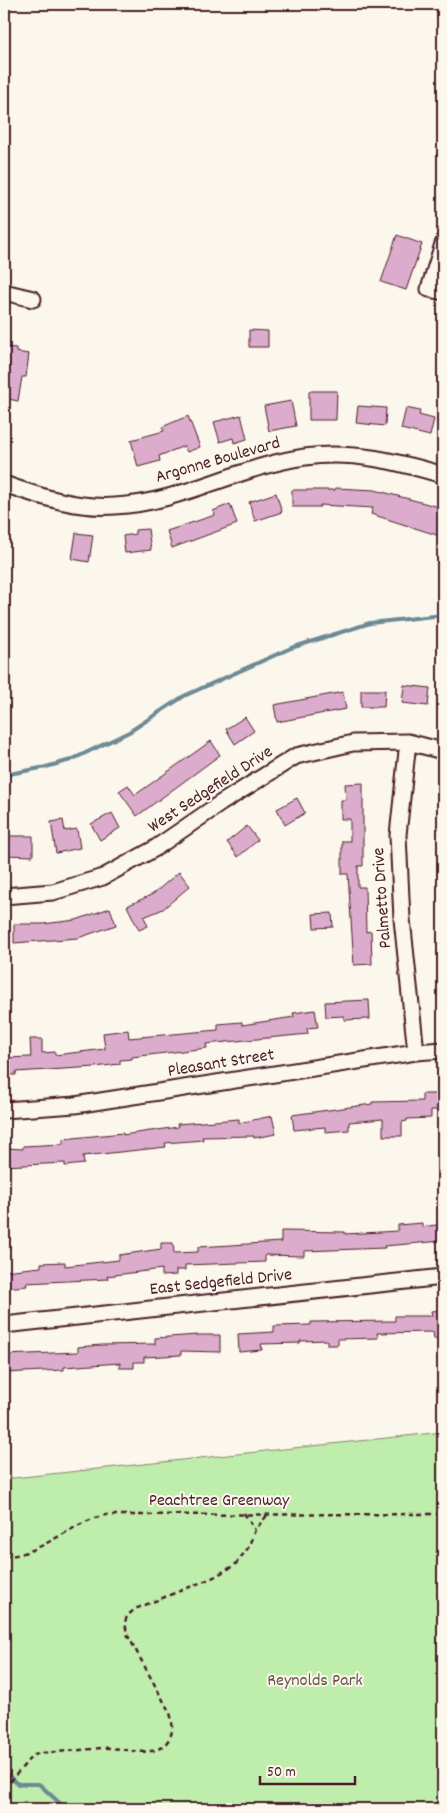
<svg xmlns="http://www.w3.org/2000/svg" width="447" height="1813" viewBox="0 0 447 1813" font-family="Dekko,sans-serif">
<rect width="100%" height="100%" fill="#fbf7ec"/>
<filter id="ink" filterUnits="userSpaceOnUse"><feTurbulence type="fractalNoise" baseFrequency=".02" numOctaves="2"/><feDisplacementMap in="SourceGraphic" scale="10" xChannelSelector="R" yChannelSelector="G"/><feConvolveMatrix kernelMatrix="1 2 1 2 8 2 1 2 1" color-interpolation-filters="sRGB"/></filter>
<g filter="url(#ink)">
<path fill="#bfedab" stroke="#84866b" d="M443,1432v377h-439v-330z"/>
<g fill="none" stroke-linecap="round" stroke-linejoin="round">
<path stroke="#6c8a95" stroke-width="4" d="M4,775l42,-8 25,-7 58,-28 55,-36 107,-48 79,-25 73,-8
M4,1772l14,12h21l26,24 4,1"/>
</g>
<path fill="#dcaccc" stroke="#4a1f2b" d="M397,235l25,9 -16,46 -25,-8z
M249,330l19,1v16h-19z
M4,347l12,1v4l13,2 -3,23h-4l-4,24 -14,-3z
M309,391h28l-1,29h-27z
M291,401l5,25 -27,5 -5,-25z
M358,406l28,2 -1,18 -29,-3z
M406,408l14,3 -1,4 15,4 -4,17 -29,-7z
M241,415l6,24 -13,4 -1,-5 -13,4 -6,-20z
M188,416l12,31 -13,5 -3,-6 -25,10 1,5 -22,6 -7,-27 33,-9 -2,-4z
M336,488l39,2 68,18v17l-3,11 -69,-22 2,-6 -53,-3v2h-28v-17h43z
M276,493l6,19 -27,9 -6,-19z
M230,504l7,20 -65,24 -5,-17 48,-16 -2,-4z
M148,529l3,21 -26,3 -2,-17 12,-2v-4z
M76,533l17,2 -4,27 -17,-3z
M404,685l26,3 -2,18 -26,-3z
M361,690h24l-1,17h-23z
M343,692l3,17 -69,13 -3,-17z
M245,717l9,14 -19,13 -9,-15z
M211,741l9,14 -83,61 -18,-25 9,-6 7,10z
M363,783v83h-5v21h7l1,45 5,-1 1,33 -18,1 -6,-91h-6v-33h8v-22h-9v-19h5l-1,-16z
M297,798l8,15 -20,12 -8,-16z
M112,813l8,15 -20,12 -9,-16z
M63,820l2,11 12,-2 3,19 -24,5 -5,-31z
M247,826l11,14 -20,17 -11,-15z
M8,836h25v20l-29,-1v-16h4z
M179,872l11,14 -27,23 -19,8 4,9 -9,4 -12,-24 26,-12z
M110,908l6,17 -38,13 -64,5v-19h29l33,-4z
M332,913l1,14 -19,1 -1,-14z
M369,1000l1,19 -26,1v-4l-18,1 -1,-15z
M315,1010l3,17 -11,1 1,6 -102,10 1,4 -75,9v2l-12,1v4l-25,3 -79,5v3h-12v-17l27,-1 -1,-18h12v14l13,-1v3l50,-6 -2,-16 25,-3 1,8 89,-8v-6l24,-2v3l52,-8 -1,-4z
M422,1094h21v16h-12v8l-24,1v2l-5,1v14h-19v-17l-34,3v8l-24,2v-5l-31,3 -2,-15 80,-11v-2l50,-1z
M272,1116l4,18 -22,4v-2l-52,1 1,3 -38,3 1,4 -83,9 1,8 -19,2v-3l-61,3v-18l19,1v-3l40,-2v-5l60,-6v2l55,-8 -1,-3 62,-5v4z
M422,1223v4l21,-3v17l-59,5 1,2 -81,3v5l-39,-1v7l-80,3v5h-9v5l-14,1v-7l-55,7 1,3 -82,4 1,3 -23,2v-17l37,-4v-4l24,-1v4l54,-6v-5l42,-6v-6h12l1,10 24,-1v-5l83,-5v-11l64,1v2l53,-3v-6z
M443,1310v28l-9,1 -1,-7 -56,1 1,5 -40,1v6h-11v-5l-27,1v2l-39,1 1,6 -23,2 -1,-18 36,-2v-6l37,-1v-3l84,-1v-5h37l-1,-5z
M198,1335h22v17l-39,-1v4l-37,2v5h-10v6h-14v-5l-56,4v3l-60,3v-18l74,-3v-5l24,-2 53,-1v-6z"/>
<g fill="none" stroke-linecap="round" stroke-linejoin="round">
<g stroke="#4a1f2b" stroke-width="19">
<path id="minor" d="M443,244l-14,45 14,3
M4,292l29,7
M4,484c34,12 74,25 111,22 65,-3 125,-40 190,-49 47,-7 94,5 138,18
M408,742l-10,93 4,84 14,133
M4,896l49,-4 50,-15 51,-28 67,-46 75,-47 57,-13 55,-1 35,9
M4,1110l71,-5 341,-53 27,-2
M4,1325l439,-48"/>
</g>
<path stroke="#4a1f2b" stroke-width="2.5" stroke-dasharray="5 4" stroke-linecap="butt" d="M244,1513l11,17
M4,1556c35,1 67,-34 102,-41l337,-1
M4,1789l28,-33 8,-3c21,-1 41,-3 61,-5 21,-2 51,13 66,-6 7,-9 6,-19 3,-29l-43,-79 -2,-12 2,-6 8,-7 77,-31 23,-13 13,-17 7,-18 14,-17"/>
<use href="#minor" stroke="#fbf7ec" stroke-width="15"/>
</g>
</g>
<g text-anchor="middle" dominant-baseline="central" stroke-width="4" stroke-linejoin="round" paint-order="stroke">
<g font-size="18" fill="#4a1f2b" stroke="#fbf7ec">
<text transform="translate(218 461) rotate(-16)">Argonne Boulevard</text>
<text transform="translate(211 790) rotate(-33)">West Sedgefield Drive</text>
<text transform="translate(383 898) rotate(-94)">Palmetto Drive</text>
<text transform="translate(221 1064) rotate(-9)">Pleasant Street</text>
<text transform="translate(221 1283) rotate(-6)">East Sedgefield Drive</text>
<text x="219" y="1501">Peachtree Greenway</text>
</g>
<g font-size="18" fill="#67524b" stroke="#fbf7ec">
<text x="315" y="1681">Reynolds Park</text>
</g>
</g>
<rect width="447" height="1813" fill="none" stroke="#fbf7ec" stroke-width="20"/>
<rect x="10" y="10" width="427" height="1793" fill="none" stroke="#4a1f2b" stroke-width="2" filter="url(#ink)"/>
<path d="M260 1776v8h95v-8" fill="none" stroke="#4a1f2b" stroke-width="2.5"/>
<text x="267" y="1776" font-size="15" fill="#4a1f2b" stroke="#fbf7ec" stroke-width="4" paint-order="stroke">50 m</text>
</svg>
